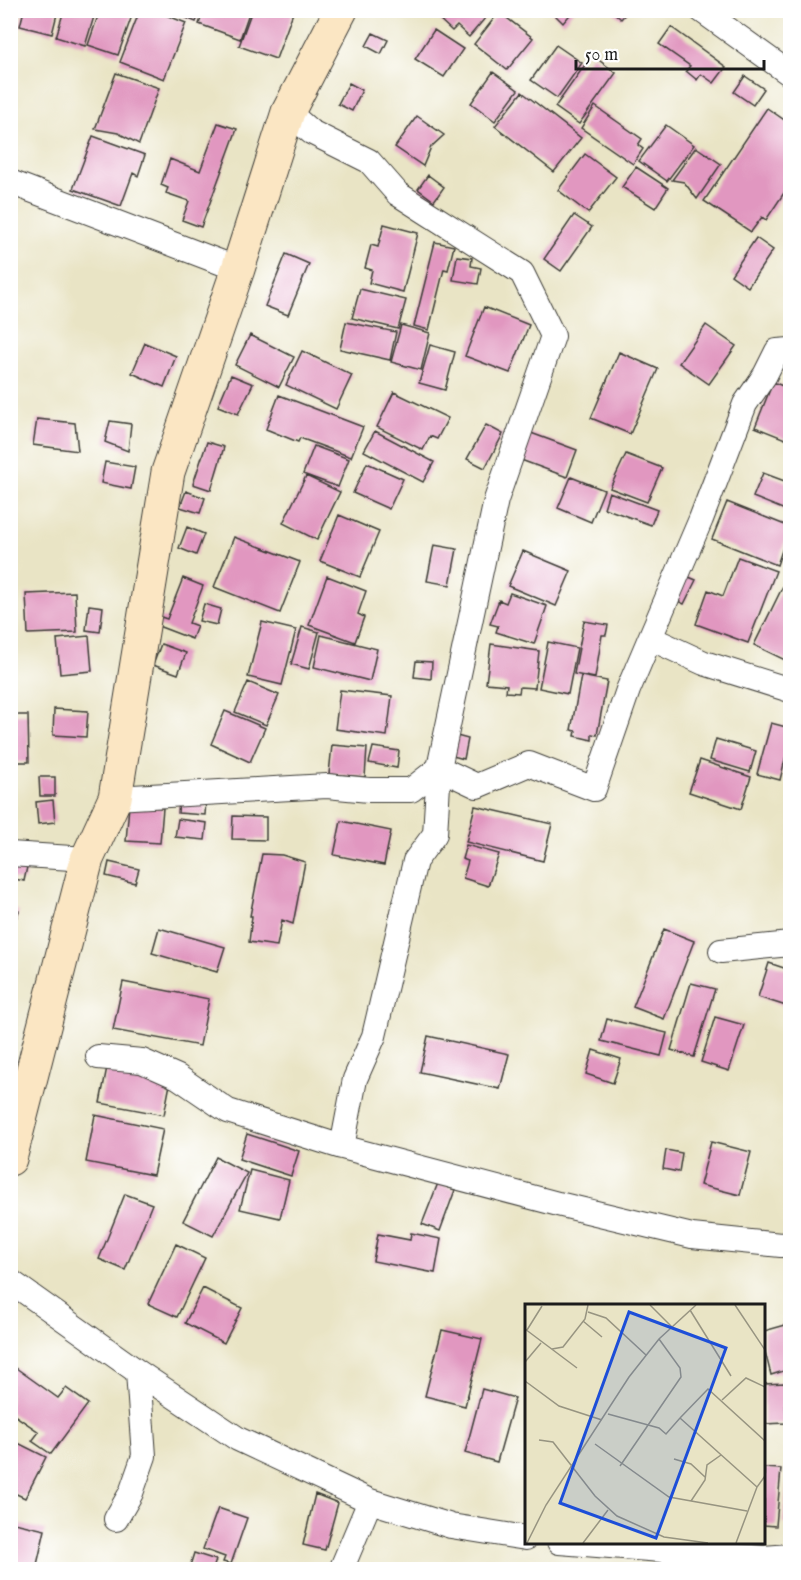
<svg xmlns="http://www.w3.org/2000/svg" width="801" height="1580" viewBox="0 0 801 1580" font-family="'IM FELL English',serif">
<rect width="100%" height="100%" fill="#fff"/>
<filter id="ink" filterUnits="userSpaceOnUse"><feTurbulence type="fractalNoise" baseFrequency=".0167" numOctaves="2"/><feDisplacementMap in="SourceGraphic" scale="12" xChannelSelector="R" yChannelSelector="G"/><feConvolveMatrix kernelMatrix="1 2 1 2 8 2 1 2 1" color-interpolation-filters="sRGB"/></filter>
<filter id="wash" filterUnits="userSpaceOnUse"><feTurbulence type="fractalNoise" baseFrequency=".008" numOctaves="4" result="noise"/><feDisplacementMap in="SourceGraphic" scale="24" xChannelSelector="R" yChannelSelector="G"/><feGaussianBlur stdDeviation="1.35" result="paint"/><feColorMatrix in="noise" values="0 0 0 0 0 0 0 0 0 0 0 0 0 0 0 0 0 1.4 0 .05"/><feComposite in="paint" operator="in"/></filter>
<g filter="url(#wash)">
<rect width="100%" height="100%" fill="#e9e4c5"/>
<g id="blocks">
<path fill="#e197c0" d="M24,10h34l-6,24 -32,-8z
M64,10h32l-11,36 -29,-9z
M100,10h34l-16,45 -30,-10z
M140,10h13l33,13 -22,56 -44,-17z
M167,10h34l-5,12z
M204,10h46l-10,29 -41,-15z
M252,10h42l-18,49 -37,-13z
M441,10h51l-23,27 -12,-11 -5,5 -16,-15z
M550,10h24l-11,13z
M611,10h18l-8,9z
M499,12l34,26 -26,32 -33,-26z
M10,24l7,2 -6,16h-1z
M671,27l55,40 -12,16 -13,-9 -4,6 -11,-9 4,-5 -31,-22z
M434,30l29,19 -19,28 -29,-18z
M373,33l15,7 -7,14 -15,-8z
M556,45l26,18 -25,35 -26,-18z
M592,55l24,18 -37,51 -24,-17z
M493,72l25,18 -23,31 -24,-18z
M116,73l43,15 -20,56 -21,-11 -23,-4z
M745,76l19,13 -11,16 -19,-13z
M349,83l13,7 -10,21 -14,-7z
M522,92l59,46 -27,34 -59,-46z
M595,106l47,33 -4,6 5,4 -10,15 -52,-36z
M767,108l23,16v60l-24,36 -4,-3 -11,15 -47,-31z
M417,116l27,19 -13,12 -8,19 -28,-19z
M218,123l19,6 -36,98 -19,-7 7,-19 -23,-8 2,-5 -7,-3 9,-26 30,12z
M666,125l28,20 -27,36 -28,-20z
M93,136l52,19 -7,21 -5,-3 -12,33 -48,-17z
M696,147l25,17 -24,35 -13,-17 -12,-2z
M585,154l31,23 -28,36 -30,-23z
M636,167l32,21 -13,20 -33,-21z
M428,175l16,12 -10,14 -16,-12z
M574,215l18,12 -31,44 -17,-12z
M384,224l34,9 -15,59 -34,-9 3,-13 -7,-2 6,-23 7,2z
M756,238l17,12 -25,37 -17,-12z
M435,242l19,4 -6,24 -4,-1 -15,61 -15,-4z
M286,254l23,10 -21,51 -23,-9z
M457,256l15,2 -1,8 10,2 -3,16 -25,-4z
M360,289l46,11 -8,29 -46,-11z
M484,307l45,18 -19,48 -45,-17z
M346,322l50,10 -6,28 -50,-11z
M401,325l29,8 -9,37 -30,-8z
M706,325l30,21 -27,38 -30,-21z
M250,335l44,22 -15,30 -44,-22z
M145,343l31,13 -12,31 -32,-14z
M430,345l25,7 -10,38 -26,-7z
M302,351l50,24 -16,34 -50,-24z
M619,352l39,17 -28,65 -39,-16z
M231,375l22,9 -15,30 -20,-8z
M773,382l17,7v52l-35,-14z
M394,392l54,26 -11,21 -7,-3 -7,14 -46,-23z
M279,395l84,32 -12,30 -51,-19 -2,4 -32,-13z
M37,419l38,4 3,28 -45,-6z
M110,421l21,3 -3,27 -23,-9z
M486,425l17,9 -18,34 -18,-9z
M375,431l59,31 -11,20 -59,-31z
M531,433l46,17 -10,27 -46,-17z
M207,442l17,5 -13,43 -18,-6z
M314,446l35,13 -11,28 -35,-13z
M626,454l36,14 -15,34 -37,-14z
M105,462l30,5 -4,22 -30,-6z
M367,463l36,16 -14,30 -36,-16z
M763,473l27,10v14l-5,13 -32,-13z
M306,476l34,16 -23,48 -34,-17z
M571,477l33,13 -13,32 -33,-14z
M186,491l19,7 -5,15 -20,-6z
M609,492l48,18 -6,15 -47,-17z
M727,502l63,25 -13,38 -65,-26z
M339,515l40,17 -19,45 -40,-16z
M187,527l17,7 -8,21 -17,-7z
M234,537l66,25 -20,51 -66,-26z
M434,545l23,4 -7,36 -23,-4z
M523,551l48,20 -15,35 -48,-20z
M738,557l38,14 -28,72 -52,-19 12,-34 15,6z
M684,575l12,5 -12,24 -11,-5z
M327,576l39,15 -8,23 6,3 -9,25 -46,-17z
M183,578l20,8 -14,37 8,3 -5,13 -34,-13 3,-9 6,2z
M785,582l5,3v73l-1,4 -35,-17z
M75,592l2,40 -49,2 -2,-40z
M510,593l37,13 -13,38 -38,-12 2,-6 -8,-2 9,-24 7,3z
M204,604l17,5 -4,16 -18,-4z
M89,605l14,2 -3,25 -14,-2z
M584,621l24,4 -2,10h-4l-7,43 -21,-4z
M262,622l34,8 -14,55 -34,-8z
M302,627l17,5 -10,37 -18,-5z
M321,635l56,14 -7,32 -56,-14z
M89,636l3,35 -32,3 -3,-35z
M548,642l29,6 -9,46 -29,-6z
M161,644l25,9 -8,21 -25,-9z
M491,644l48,7 -4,37 -15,-1 -1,6 -13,-1 1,-7 -21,-2z
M416,661l16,1 -1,17 -17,-2z
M581,676l26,5 -10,54 -5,-1v6l-17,-4 1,-5 -5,-1z
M248,682l31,13 -13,30 -31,-13z
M340,690l52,6 -5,40 -52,-7z
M54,709l34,2 -2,26 -33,-2z
M225,711l40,17 -15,34 -39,-18z
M10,715h18l1,47h-19z
M771,723l19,5v11l-10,41 -23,-6z
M453,735l15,4 -4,20 -15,-4z
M716,739l40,12 -6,21 -40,-12z
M332,745l35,3 -2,29 -36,-3z
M373,747l26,4 -2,17 -28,-5z
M700,760l51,17 -10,32 -52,-17z
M39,777h16v19h-15z
M179,799l27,1 -1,15 -27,-2z
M53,800l2,22 -17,2 -2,-22z
M129,806l34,2 -3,35 -34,-2z
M475,806l77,18 -9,37 -77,-19z
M233,816l33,1v23l-34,-1z
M178,819l29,4 -2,17 -30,-3z
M341,821l50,10 -7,34 -50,-10z
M466,845l33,9 -11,32 -25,-8 5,-17 -6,-2z
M262,854l20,1 23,7 -12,62 -11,-4 -5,26 -28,-4 3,-26h-2z
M109,862l30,7 -4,14 -29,-7z
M10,863l17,4 -3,14 -14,-3z
M10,908l9,3 -8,20h-1z
M159,928l66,19 -8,25 -65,-19z
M664,929l30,12 -30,78 -31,-12z
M769,963l21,7v21l-4,15 -28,-9z
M123,982l86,17 -9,47 -87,-16z
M691,983l24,6 -21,68 -23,-7z
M715,1017l29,8 -15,46 -28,-9z
M607,1019l60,14 -6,23 -60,-15z
M428,1036l81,18 -9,35 -80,-17z
M593,1050l28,9 -8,24 -27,-9z
M107,1067l64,12 -7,36 -64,-12z
M95,1115l68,14 -10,46 -67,-13z
M247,1134l52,17 -8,25 -52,-17z
M711,1142l40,10 -11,43 -40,-10z
M666,1150l16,3 -3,19 -16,-3z
M216,1157l31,16 -34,63 -30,-15z
M250,1170l39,10 -9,38 -40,-9z
M438,1183l17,7 -15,41 -18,-7z
M125,1194l27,10 -27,66 -26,-11z
M411,1233l30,6 -6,34 -62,-12 5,-27 32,6z
M176,1244l29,14 -28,59 -29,-13z
M203,1288l39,20 -18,35 -39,-20z
M789,1324l1,45 -19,6 -7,-27v-17z
M442,1330l40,9 -17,67 -40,-10z
M16,1368l42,30 8,-10 22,16 -37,50 -19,-13 7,-9 -29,-20v-37z
M785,1383l1,40 -22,1v-40z
M482,1389l33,9 -18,64 -32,-9z
M10,1439l36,18 -21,41 -15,-7z
M789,1464h1v59h-7z
M764,1468l17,1 -5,57 -12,-1z
M315,1494l23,9 -13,47 -22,-5z
M218,1508l29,10 -16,46 -8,-2 2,-5 -22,-8z
M10,1522l35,8 -9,39 -26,-7z
M194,1553l22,7 -3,9h-24z"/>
</g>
</g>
<g filter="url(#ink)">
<use href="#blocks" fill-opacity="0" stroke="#3b3a35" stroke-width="1.5"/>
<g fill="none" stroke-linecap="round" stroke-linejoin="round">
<g stroke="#3b3a35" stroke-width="26">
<path id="street" d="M701,10l89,64
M288,112l23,20 58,29 29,33 124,79 31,63 -57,164 -57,268 -4,66 -20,27 -41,175 -19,43 -13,68
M10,182l228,87
M650,638l51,-119 44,-115 20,-29 12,-24 13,-1
M115,798l212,-12 42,4h42l28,-22 38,18 52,-22 65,25 34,-99 22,-52 54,25 86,27
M10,854l77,5
M721,951l69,-7
M98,1057l44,4 36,16 50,34 114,36 216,57 134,32 89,9 9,-1
M10,1281l128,91 100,67 132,62 81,25 75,12
M116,1519l15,-26 13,-37 -6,-84
M559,1542l205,16 26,-2
M341,1570l29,-69"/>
</g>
<g stroke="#3b3a35" stroke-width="35">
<path id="secondary" d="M10,1159l77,-300 28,-61 53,-326 70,-203 50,-157 53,-102"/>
</g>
<use href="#street" stroke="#fff" stroke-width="24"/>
<use href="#secondary" stroke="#fbe6c3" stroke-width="33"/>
</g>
</g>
<g transform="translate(525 1304)">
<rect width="240" height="240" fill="#e9e4c5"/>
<path fill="none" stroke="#979481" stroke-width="1.5" d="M125,1l22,22M210,1l30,45M165,6l41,66M63,8l18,6 40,37M58,17l19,16M0,25l52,39M2,26l15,-24M27,45l11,-2 22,-28 3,-14M0,58l16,-19M0,77l34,25 43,14M197,96l24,-22 19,9M83,110l51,14 7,6 14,-16 77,69M155,114l28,-29 57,52M14,136l14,2 42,54 22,20 47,21 44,6M70,140l74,53 78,14M149,155l17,5 14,13M95,162l61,-89 -1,-9 -21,-29M166,197l14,-21 2,-15 14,-10M2,239l19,-38 83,-128 30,-38 37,-34M58,239l25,-33M211,239l21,-56 8,-11"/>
<path fill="#1d4ed8" fill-opacity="0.15" stroke="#1d4ed8" stroke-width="3" d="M104,8l97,36 -70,190 -96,-35z"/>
<rect width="240" height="240" fill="none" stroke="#1c1c1c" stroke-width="3"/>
</g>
<rect width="801" height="1580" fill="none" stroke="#fff" stroke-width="36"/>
<path d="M576 60v9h188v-9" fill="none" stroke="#1c1c1c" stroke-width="3"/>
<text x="585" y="60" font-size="18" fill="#1c1c1c" stroke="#ffffff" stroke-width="4.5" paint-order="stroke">50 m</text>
</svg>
